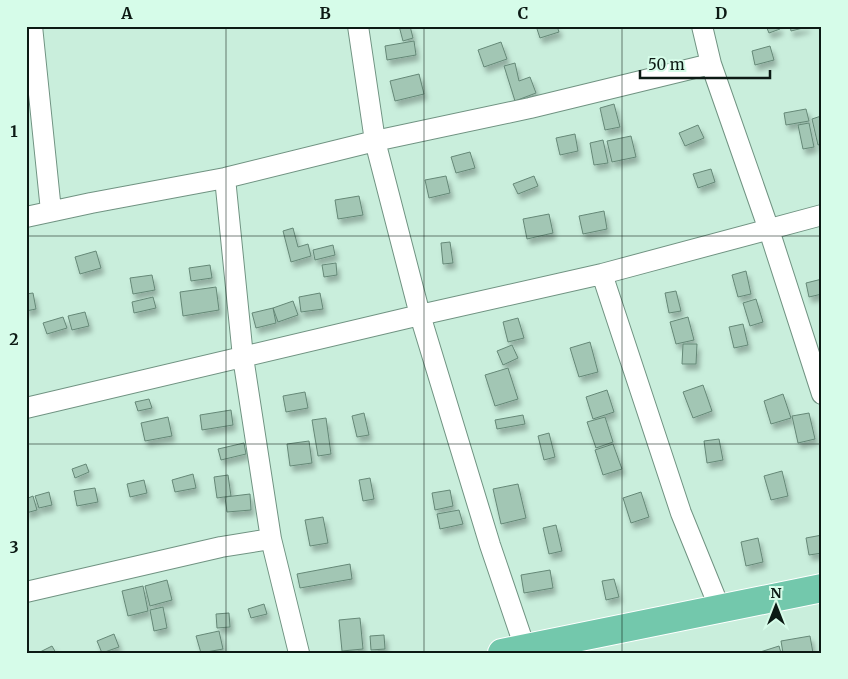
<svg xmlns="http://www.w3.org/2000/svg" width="848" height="679" viewBox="0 0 848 679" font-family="Merriweather,serif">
<defs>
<filter id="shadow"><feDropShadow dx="3" dy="5.5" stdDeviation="2.5" flood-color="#0004"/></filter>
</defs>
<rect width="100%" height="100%" fill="#c9eedc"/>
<path fill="#a2c6b4" stroke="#658877" filter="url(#shadow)" d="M399,26h11l3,12 -10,3z
M536,26h21l2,6 -19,6z
M766,26h13l1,3 -11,4z
M790,26h17v1l-16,4z
M414,41l2,14 -29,5 -2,-14z
M501,42l6,17 -23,8 -6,-17z
M770,46l4,14 -19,5 -3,-14z
M515,63l4,18 11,-4 6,16 -21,8 -11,-35z
M419,74l5,20 -29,7 -5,-20z
M614,104l6,23 -15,3 -5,-22z
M806,109l3,12 -23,4 -2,-12z
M821,116l1,28 -4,1 -6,-26z
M809,123l5,24 -11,2 -5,-24z
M698,125l6,13 -19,8 -6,-13z
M575,134l3,17 -18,4 -4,-17z
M631,136l5,21 -24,5 -5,-21z
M603,140l5,23 -14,2 -4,-22z
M470,152l5,16 -19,5 -5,-16z
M711,169l4,13 -17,6 -5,-14z
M446,176l4,17 -21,5 -4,-18z
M534,176l4,10 -20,8 -5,-10z
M359,196l4,19 -25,4 -3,-19z
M604,211l3,18 -24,5 -4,-18z
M549,214l4,19 -26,6 -4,-20z
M293,228l5,19 10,-3 3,12 -20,6 -8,-31z
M450,242l3,21 -10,1 -2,-21z
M333,245l2,10 -20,5 -2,-10z
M96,251l5,17 -21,6 -5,-17z
M336,263l1,12 -13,2 -2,-12z
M210,265l2,13 -21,3 -2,-13z
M746,271l5,23 -13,3 -6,-22z
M152,275l3,15 -22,4 -3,-16z
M822,279v15l-13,3 -3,-14z
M216,287l3,23 -36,6 -3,-24z
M676,291l5,20 -12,2 -4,-20z
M33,293l3,16 -10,2v-17z
M320,293l3,16 -22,3 -2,-15z
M153,297l3,11 -22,5 -2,-11z
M756,299l7,23 -13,4 -7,-23z
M293,301l5,14 -20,7 -5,-14z
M273,308l3,15 -20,5 -4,-15z
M85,312l4,14 -17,4 -4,-14z
M63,317l4,11 -20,6 -4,-11z
M688,317l6,23 -18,4 -6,-22z
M518,318l6,20 -16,4 -5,-20z
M743,324l5,21 -14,3 -5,-21z
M590,342l8,30 -19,5 -9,-29z
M683,344h14l-1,20h-14z
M512,345l6,13 -15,7 -6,-14z
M508,368l10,31 -23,7 -10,-31z
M703,385l9,26 -19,7 -10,-26z
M607,390l7,22 -21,7 -7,-22z
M305,392l3,16 -22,4 -3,-16z
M783,394l8,24 -20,6 -7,-23z
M149,399l3,9 -14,3 -3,-9z
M231,410l2,15 -31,5 -2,-15z
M364,413l5,22 -12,2 -5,-21z
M809,413l6,26 -17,4 -6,-27z
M523,415l2,9 -28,5 -2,-9z
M168,417l4,19 -27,5 -4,-18z
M605,417l8,25 -17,6 -9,-26z
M326,418l5,36 -13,2 -6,-36z
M549,433l6,24 -11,3 -6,-24z
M719,439l4,21 -16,3 -3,-22z
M309,441l3,22 -22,3 -3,-22z
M244,443l2,11 -25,6 -3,-11z
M613,444l9,25 -19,6 -8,-25z
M86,464l3,8 -14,6 -3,-9z
M782,471l6,25 -17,4 -7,-24z
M193,474l3,14 -21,4 -3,-12z
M228,475l3,21 -14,2 -3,-21z
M370,478l4,21 -11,2 -4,-21z
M144,480l3,13 -17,4 -3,-13z
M518,484l8,34 -25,6 -8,-35z
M95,488l3,14 -21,4 -3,-15z
M450,490l3,16 -18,4 -3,-17z
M49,492l3,13 -13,3 -4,-12z
M641,492l8,25 -18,6 -8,-25z
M250,494l1,16 -24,2 -2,-15z
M33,496l4,14 -11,3v-14z
M459,510l4,14 -23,5 -3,-15z
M323,517l5,26 -18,3 -5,-26z
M556,525l6,26 -13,3 -6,-26z
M822,535v18l-13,2 -3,-17z
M758,538l5,24 -17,4 -5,-24z
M350,564l2,15 -52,9 -3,-14z
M550,570l3,18 -29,5 -3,-18z
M614,579l5,18 -13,3 -4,-19z
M167,580l5,20 -22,6 -5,-20z
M143,586l5,25 -20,5 -6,-25z
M264,604l3,10 -16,4 -3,-9z
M163,607l4,21 -13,3 -4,-21z
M229,613l1,14 -13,1 -1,-14z
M360,618l3,31 -21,2 -3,-31z
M219,631l4,18 -22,4 -5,-17z
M114,634l5,13 -17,6 -5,-12z
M384,635l1,14 -14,1 -1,-14z
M810,636l3,17h-30l-2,-12z
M52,646l4,7h-18z
M779,646l2,7h-24z"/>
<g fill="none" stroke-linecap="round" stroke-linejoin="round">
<g stroke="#709382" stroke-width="22">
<path id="minor" d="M32,26l19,185
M358,26l17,115 45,174 70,230 35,103
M702,26l9,38 58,166 53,164
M26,217l65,-14 134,-25 150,-37 155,-33 181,-44
M602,274l79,239 39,96
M26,408l394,-93 182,-41 220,-59
M271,539l28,114
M26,592l195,-45 50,-8 -28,-182 -18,-179"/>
</g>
<g stroke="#fff" stroke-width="30">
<path id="primary" d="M502,653l320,-65"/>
</g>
<use href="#minor" stroke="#fff" stroke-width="20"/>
<use href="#primary" stroke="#73c8ac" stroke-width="28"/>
</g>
<path fill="none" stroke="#0c1a14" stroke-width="1" stroke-opacity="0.55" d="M226,26v627M424,26v627M622,26v627M26,236h796M26,444h796"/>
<rect width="848" height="679" fill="none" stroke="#d6fce9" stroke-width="55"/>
<g transform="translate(776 606)" stroke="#d6fce9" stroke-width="4" paint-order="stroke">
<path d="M0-4L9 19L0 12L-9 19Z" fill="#0c1a14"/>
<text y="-8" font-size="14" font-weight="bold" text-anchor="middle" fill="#0c1a14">N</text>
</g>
<path d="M640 70v8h130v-8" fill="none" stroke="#0c1a14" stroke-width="2.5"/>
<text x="648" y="70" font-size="15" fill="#0c1a14" stroke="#d6fce9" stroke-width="4" paint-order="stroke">50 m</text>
<rect x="28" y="28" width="792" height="624" fill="none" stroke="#0c1a14" stroke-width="2"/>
<g font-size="16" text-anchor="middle" font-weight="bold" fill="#0c1a14">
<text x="127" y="19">A</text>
<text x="325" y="19">B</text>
<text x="523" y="19">C</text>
<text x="721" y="19">D</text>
<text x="14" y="137">1</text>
<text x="14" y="345">2</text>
<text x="14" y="553">3</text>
</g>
</svg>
